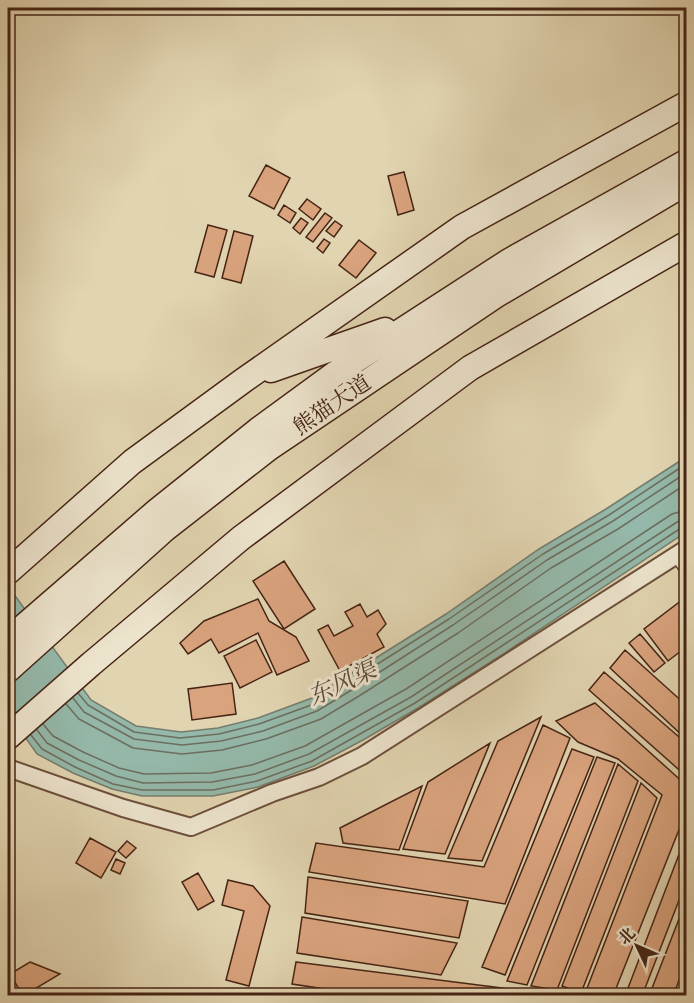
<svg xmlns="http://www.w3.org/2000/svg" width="694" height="1003" viewBox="0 0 694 1003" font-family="'IM FELL French Canon','Noto Serif SC',serif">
<rect width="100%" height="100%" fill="#e1d4b0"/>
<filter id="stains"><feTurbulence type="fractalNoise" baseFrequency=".00333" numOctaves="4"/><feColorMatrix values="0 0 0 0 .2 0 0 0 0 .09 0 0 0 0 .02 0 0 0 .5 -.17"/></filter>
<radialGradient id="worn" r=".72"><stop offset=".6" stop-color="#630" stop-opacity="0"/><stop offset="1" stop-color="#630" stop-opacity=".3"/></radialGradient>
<path fill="#94b8a9" stroke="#757d6e" stroke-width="1.5" d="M686,457v75l-183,122 -85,54 -55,32 -49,26 -56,21 -45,9h-71l-30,-7 -39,-16 -36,-19 -29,-41v-127l83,114 45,26 45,6 37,-4 40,-10 54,-20 134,-84 93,-65 67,-40z"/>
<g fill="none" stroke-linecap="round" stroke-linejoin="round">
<path stroke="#6d6e5f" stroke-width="1.5" d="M78,693l10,12 46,27 46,6 39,-4 40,-10 55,-20 135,-85 94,-65 66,-39 77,-51
M73,698l11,14 50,27 48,6 39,-4 42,-10 54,-20 38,-23 98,-63 94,-65 66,-39 73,-48
M66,704l13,15 54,29 49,6 40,-4 44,-11 55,-20 38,-23 99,-63 93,-65 67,-39 68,-45
M43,724l10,12 30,16 36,16 25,6 67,-1 41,-8 53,-19 101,-57 266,-175 14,-4
M37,730l10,13 32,17 37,16 27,7 69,-1 43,-8 54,-20 102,-57 266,-175 9,-3
M31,735l11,14 33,18 38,17 29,6h71l44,-9 55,-20 103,-58 266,-175 5,-1"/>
</g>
<path fill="#d9a37d" stroke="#462415" stroke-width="1.5" d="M266,165l24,13 -16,31 -25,-13z
M404,172l10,38 -16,5 -10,-39z
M307,199l14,10 -8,11 -14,-11z
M284,205l12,8 -6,10 -12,-8z
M325,213l7,5 -19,24 -7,-5z
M301,218l7,5 -8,11 -7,-6z
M335,221l7,5 -8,11 -8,-6z
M208,225l19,5 -13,47 -19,-5z
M234,231l19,5 -12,47 -19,-5z
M324,239l6,4 -7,10 -6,-5z
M359,240l17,13 -20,25 -17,-13z
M284,561l31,48 -31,20 -31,-48z
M686,597v50l-18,14 -24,-32z
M258,599l11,22 27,16 13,24 -32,14 -19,-42 -39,20 -8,-14 -23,15 -8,-11 24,-22z
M360,604l7,13 11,-7 8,14 -9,10 7,13 -44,24 -22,-41 10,-5 6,11 19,-10 -8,-14z
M640,634l25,29 -11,9 -25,-29z
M256,640l16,32 -32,16 -16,-32z
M625,650l61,55v34l-76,-71z
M604,672l82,71v33l-97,-86z
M232,683l4,31 -44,6 -4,-31z
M595,703l91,82v27l-73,184h-29l78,-201 -44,-36 -40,-17 -22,-21z
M541,717l-59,144 -34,-3 50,-117z
M543,725l27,13 -65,166 -196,-32 7,-29 168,24z
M490,743l-45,111 -42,-5 25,-67z
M572,749l22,8 -89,218 -23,-8z
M597,757l18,6 -88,222 -20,-4z
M618,764l20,17 -81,209 -26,-4z
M641,783l16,15 -76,195 -19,-7z
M422,786l-23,64 -56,-7 -3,-15z
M686,836v46l-44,114h-17z
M90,838l26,14 -15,26 -25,-15z
M127,841l9,7 -10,10 -8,-7z
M116,859l9,4 -5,11 -9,-4z
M198,873l16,28 -16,9 -16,-28z
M308,877l160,24 -9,37 -154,-25z
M228,880l25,6 17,20 -21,80 -23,-6 18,-69 -22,-6z
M686,901v61l-13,34h-24z
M302,917l155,26 -16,32 -144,-22z
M30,962l30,12 -37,22 -13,-22z
M296,962l270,34h-193l-81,-12z"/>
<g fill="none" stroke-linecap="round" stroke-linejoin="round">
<g stroke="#6d503c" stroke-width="11">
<path id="lane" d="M675,557l11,15"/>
</g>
<g stroke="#6d503c" stroke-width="20">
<path id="street" d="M8,768l115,40 68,19 81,-34 47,-16 43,-21 324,-207"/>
</g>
<g stroke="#462415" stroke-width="27">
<path id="secondary" d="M271,370l114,-40
M8,572l124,-110 112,-82 218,-153 224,-123
M8,640l150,-130 100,-80 78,-57 173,-112 177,-99
M8,670l157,-141 104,-81 226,-152 191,-113
M8,737l83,-73 150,-126 229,-170 216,-124"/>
</g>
<use href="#lane" stroke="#ece3cc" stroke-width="8"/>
<use href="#street" stroke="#ece3cc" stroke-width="16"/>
<use href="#secondary" stroke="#ece3cc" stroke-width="24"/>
</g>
<g text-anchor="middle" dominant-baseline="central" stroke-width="6" stroke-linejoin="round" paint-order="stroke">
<g font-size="22" fill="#462415" stroke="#ece3cc">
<text transform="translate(332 405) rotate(-34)">熊猫大道</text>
</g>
<g font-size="24" font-style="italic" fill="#5a493a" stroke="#ece3cc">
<text transform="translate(342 683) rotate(-25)">东风渠</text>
</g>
</g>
<rect width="694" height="1003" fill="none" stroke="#e1d4b0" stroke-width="30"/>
<rect x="9" y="9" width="676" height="985" fill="none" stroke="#462415" stroke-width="3"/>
<rect x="15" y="15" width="664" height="973" fill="none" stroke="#462415" stroke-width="1.5"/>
<g transform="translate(637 946) rotate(314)" stroke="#ece3cc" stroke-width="4.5" paint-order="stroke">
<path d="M0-4.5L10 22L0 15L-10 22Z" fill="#462415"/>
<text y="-9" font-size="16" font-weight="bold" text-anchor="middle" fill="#462415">北</text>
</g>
<rect width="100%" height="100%" filter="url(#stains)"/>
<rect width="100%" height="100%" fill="url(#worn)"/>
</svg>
